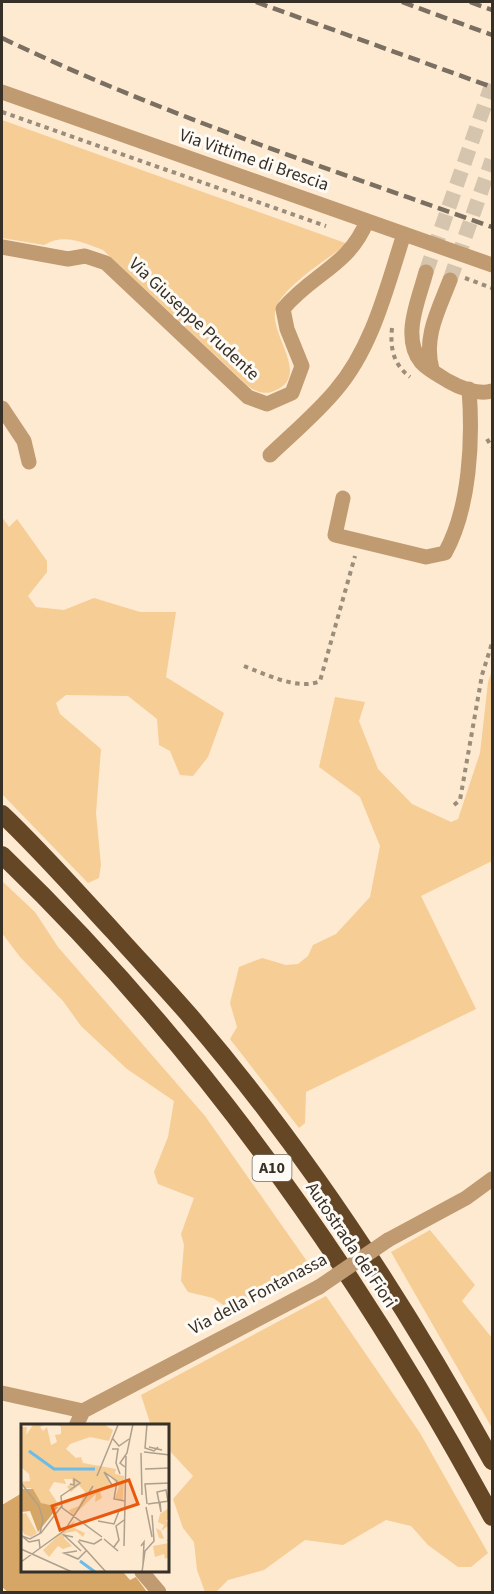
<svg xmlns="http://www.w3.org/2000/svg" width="494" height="1594" viewBox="0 0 494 1594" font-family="'Source Sans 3',sans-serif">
<rect width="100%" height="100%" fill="#fdead1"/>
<path fill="#f6cd95" d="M2,120l346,124c-19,13 -65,43 -72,64 -9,25 37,68 -2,83 -10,4 -18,1 -26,-5l-145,-136c-21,-8 -39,-17 -59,-5l-42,-7z
M2,517l7,10 8,-8 30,42v11l-19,24 8,11 28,3 30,-12 46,14h36l-10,65 58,36 -16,44 -15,19 -13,-1 -10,-24 -11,-6 -2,-26 -29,-23 -62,-1 -10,8 4,11 41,35 -5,64 5,52 -2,13 -11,5 -86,-89z
M492,671v190l-71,35 55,113 -170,83 -1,31 -6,5 -69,-89 7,-12 -7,-24 9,-36 23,-9 24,7 12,-1 10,-8 5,-11 23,-11 34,-37 10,-51 -20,-49 -41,-30 16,-70 30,5 -6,19 19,48 34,35 39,18 7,-3 22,-66 8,-71z
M2,881l33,31 23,35 147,169 106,151 -77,45 -21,-14 -25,-6 -7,-11 3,-36 -3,-11 13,-36 -36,-14 -4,-12 14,-35 6,-36 -47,-32 -46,-43 -18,-25 -43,-44 -18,-24z
M430,1230l45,55 -13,16 30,37v90l-101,-176z
M326,1296l94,137 68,120 -17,14h-13l-30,-22 -17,-19 -25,-6 -43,25 -38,-5 -41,30 -36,10 -12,12h-11l-8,-22 -3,-28 -11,-14 -10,-29 20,-23 -25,-27v-23h-17l-10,-31z"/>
<path fill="#d5a665" d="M22,1493v79h101l7,8 6,-3 11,15h-139l-6,-5v-82z"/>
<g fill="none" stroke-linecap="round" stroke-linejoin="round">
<path stroke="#d5c5af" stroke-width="15" stroke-dasharray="15 8" stroke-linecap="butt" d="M426,272l66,-188
M450,280l42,-120"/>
<path stroke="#9a8d7c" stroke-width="4" stroke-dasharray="4.5 4.5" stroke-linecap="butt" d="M2,112l324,114
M465,278l27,10
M392,328c-2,20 1,36 18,49
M487,439l5,8
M244,666c21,8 55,25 76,15l35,-125
M454,805l6,-5 22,-125 10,-32"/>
<path stroke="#c09a71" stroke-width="15" d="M2,92l490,173
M2,247l66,12 17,-3 21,7 142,134 19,7 25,-11 10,-27 -15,-37 -4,-20c30,-36 66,-43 84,-88
M426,272c-7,27 -25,65 -5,90 6,7 19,14 27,19 12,7 30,14 44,10
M432,369c-9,-32 7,-60 18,-89
M2,408l22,33 5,21
M270,455c22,-21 47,-42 66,-65 37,-43 51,-104 68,-156
M343,498l-8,37 91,22 19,-4c25,-45 28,-113 24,-164
M388,1240l78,-42 26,-19
M2,1393l81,18
M76,1426l7,-15 236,-124
M142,1572l17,20"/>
<path stroke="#654725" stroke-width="18" d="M2,814c39,37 75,78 112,118 25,28 51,55 76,84 117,136 216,289 302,445
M2,855c199,191 360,421 490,662"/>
<path stroke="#7a6f60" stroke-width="4.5" stroke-dasharray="12 6" stroke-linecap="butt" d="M256,2l236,85
M402,2l90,33
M470,2l22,8
M2,38c158,76 325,130 490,189"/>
<path stroke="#c09a71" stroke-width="15" d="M319,1287l69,-47"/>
</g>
<g text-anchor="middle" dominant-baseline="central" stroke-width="6" stroke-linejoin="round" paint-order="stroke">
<rect fill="#fefaf5" stroke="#736d65" stroke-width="1.5" x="252.5" y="1155" width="39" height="26" rx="4.5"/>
<g font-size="16" font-weight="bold" fill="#373027">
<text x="272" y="1168">A10</text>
</g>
<g font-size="18" fill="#373027" stroke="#fefaf5">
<text transform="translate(254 160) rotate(19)">Via Vittime di Brescia</text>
<text transform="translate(194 319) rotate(43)">Via Giuseppe Prudente</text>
<text transform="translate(351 1245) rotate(56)">Autostrada dei Fiori</text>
<text transform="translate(258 1294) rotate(-28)">Via della Fontanassa</text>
</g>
</g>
<g transform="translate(21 1424)">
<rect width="148" height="148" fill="#fdead1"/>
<path d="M25,0l-6,3 3,4 4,-4 4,18 6,-3 -2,-7 6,-1v-7l-4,-3h46l10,6 -4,11 -19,-4 -20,7 -4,5 10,9 5,-1 2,6 33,6 -1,5 9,2 -1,25 -8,-3 4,-11 -11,-13 2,10 -10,7 2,7 -7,4 1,-8 -23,22 -4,-6 10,-4 6,-14 -6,-7 -8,7 -4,-5 3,-3 3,3 -1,-8h-8l2,5 -12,-2 -5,8 8,12 -6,5 -10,-4 -10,-15h-7l-3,-6 9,-1 -1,-7 -8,-7v-40h6l-1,8 7,-10zM148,84v12h-3l3,5 1,16h-4l3,-3 -1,-12 -7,5 3,8 -5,-1 -3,-10 5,3 3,-6 -6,-3 2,-8zM5,89l11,20 -6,4 -7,-3 -3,-7v-13zM54,96l-3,7 13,6 -2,4 -7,-6 -11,2 -1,5 8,8 -9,3 -5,-3 -9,11 -6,-7zM148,119v14l-4,2 -1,-5 -9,3 -2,-11z" fill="#f6cd95"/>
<path d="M0,59l2,6h10l8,14 17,4 -20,25 -8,-21 -9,1z" fill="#d5a665"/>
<path fill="none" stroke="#6dbce7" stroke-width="3" d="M8,27l25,18h41M59,137l15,11"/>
<path fill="none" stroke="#aea08d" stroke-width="1.5" d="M126,0l-2,24 9,3 4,-4M92,15l6,7 10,-7M128,23l13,3 -5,-1M91,25h6l-2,14 4,11M123,28l26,3M120,29l1,42M104,43l-5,-4 7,-10 6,-29M124,45l25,-1M76,52l21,-51M0,59l18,23 4,14 -3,13M91,61l-8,-13 13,9 -3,18 11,2M139,78l1,10 -4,-20 9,-2 2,11M126,80l-2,-20 25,-1M127,80l21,-3M41,83l-1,-11 19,-13 -6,-4v6l-4,-1M125,83l6,30M77,97l16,3 5,-13M1,112l8,3 11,-6 20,-26 41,30M2,113l6,5 10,-2 1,8M52,113l-9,-2 17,16M83,115l14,12M58,116l15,4 8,-5M57,117l28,31M103,122l2,-90M120,122l3,-4 -1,23M93,123l5,-7 -3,-14 8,-6M0,125l51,23M56,127l-13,2 14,6 8,-8M0,138l44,-32 28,-44M121,148l3,-21 9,-10 -2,-26"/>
<path fill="#e8590c" fill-opacity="0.15" stroke="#e8590c" stroke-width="3" d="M108,56l9,24 -78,26 -8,-24z"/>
<rect width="148" height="148" fill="none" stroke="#373027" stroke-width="3"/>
</g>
<rect width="494" height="1594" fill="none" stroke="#373027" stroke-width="6"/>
</svg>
